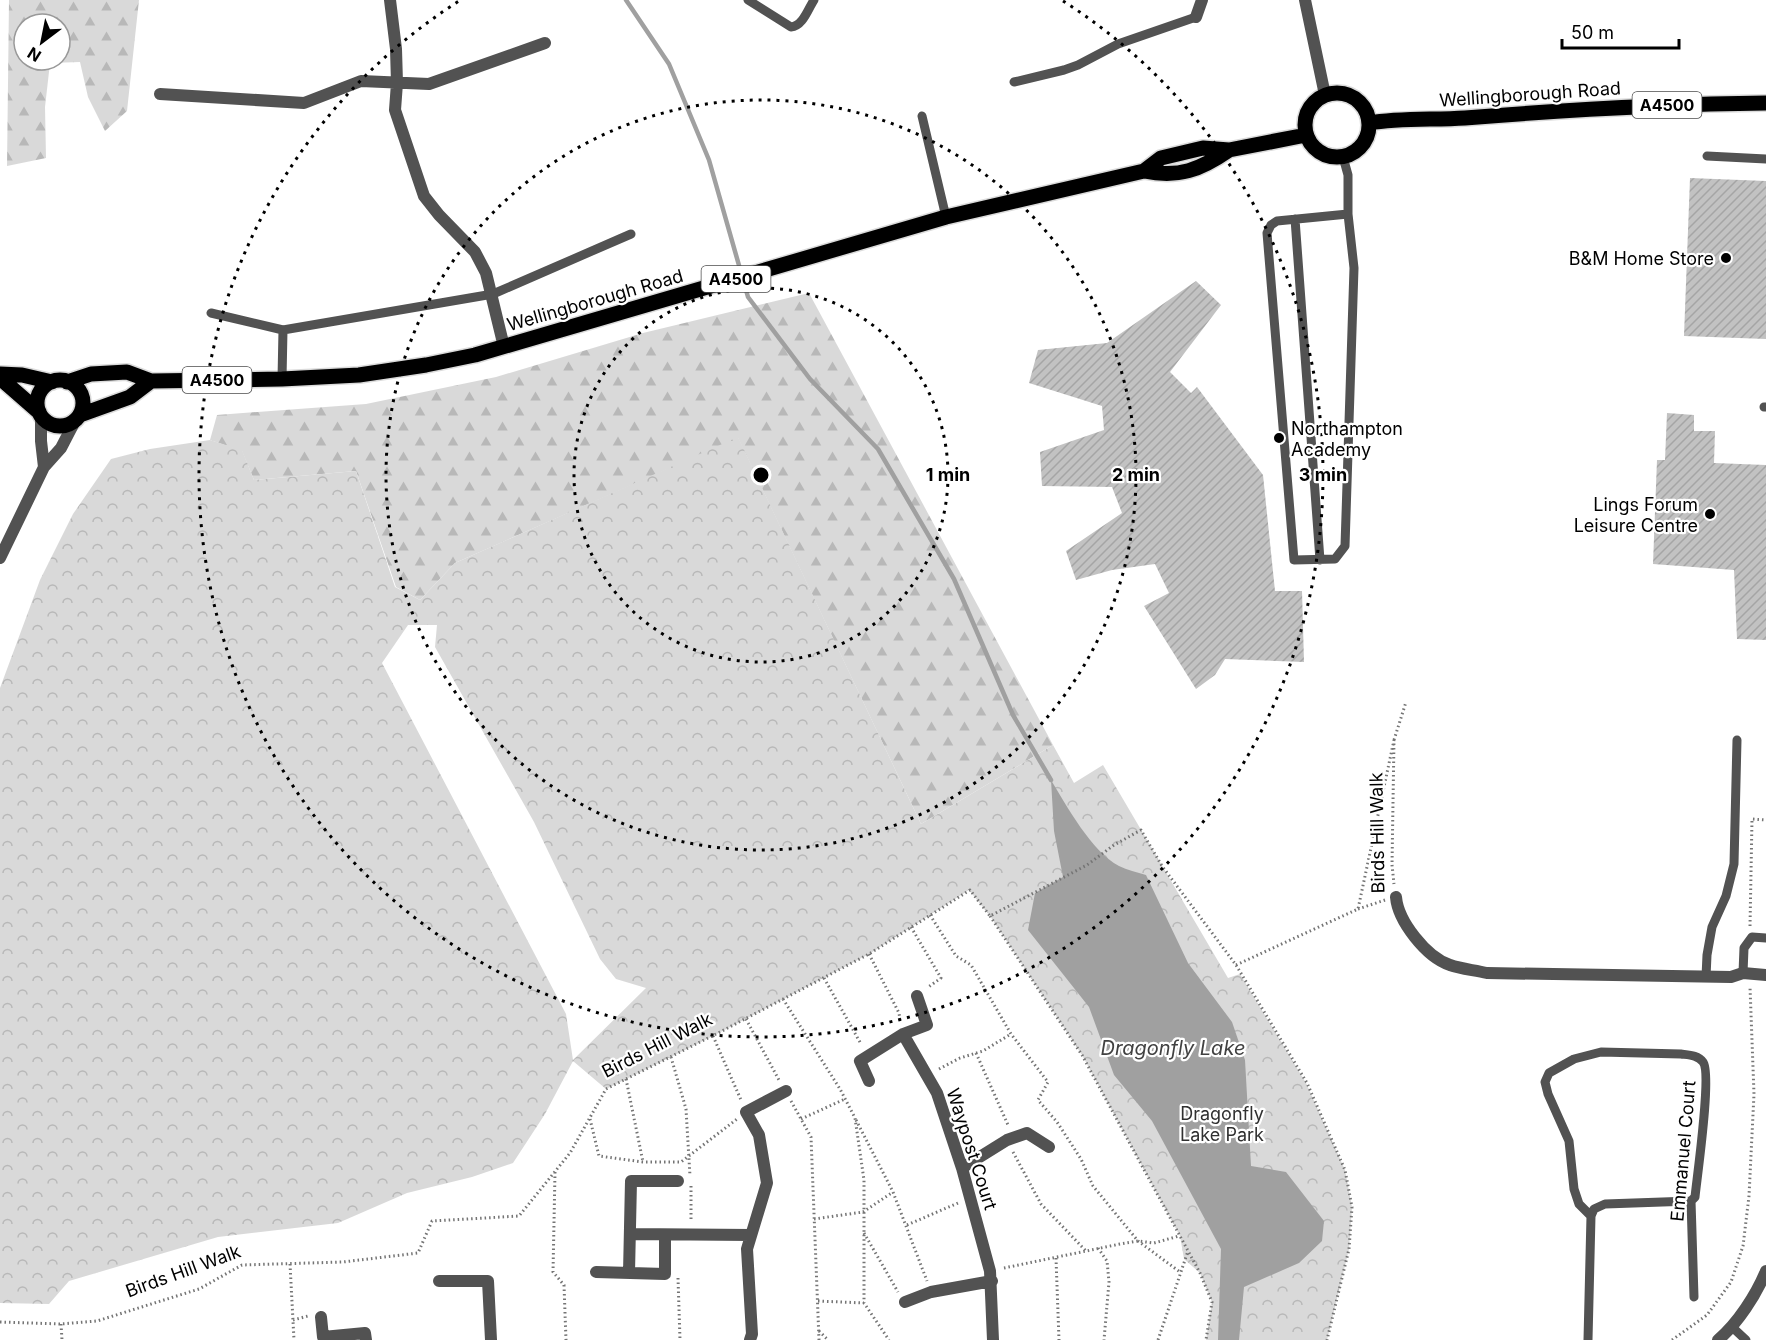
<svg xmlns="http://www.w3.org/2000/svg" width="1766" height="1340" viewBox="0 0 1766 1340" font-family="Inter,sans-serif">
<defs>
<pattern id="forest-firs" width="22" height="20" patternUnits="userSpaceOnUse" patternTransform="scale(1.5)"><rect width="22" height="20" fill="#d9d9d9"/><path d="M5 1l3.5 6h-7zM16 11l3.5 6h-7z" fill="#b8b8b8"/></pattern>
<pattern id="park-crowns" width="20" height="18" patternUnits="userSpaceOnUse" patternTransform="scale(1.5)"><rect width="20" height="18" fill="#d9d9d9"/><path d="M2 6a3 3 0 1 1 6 0M12 15a3 3 0 1 1 6 0" fill="none" stroke="#b8b8b8"/></pattern>
<pattern id="building-hatch" width="6" height="6" patternUnits="userSpaceOnUse" patternTransform="scale(1.5)"><rect width="6" height="6" fill="#c2c2c2"/><path d="M-1 1l2-2M0 6l6-6M5 7l2-2" fill="none" stroke="#a5a5a5"/></pattern>
</defs>
<rect width="100%" height="100%" fill="#fff"/>
<path fill="url(#forest-firs)" fill-rule="evenodd" d="M9,0h130l-12,111 -22,20 -17,-34 -8,-35 -30,1 -5,44 1,51 -39,8zM24,24h36v36h-36z
M809,293l244,452 -132,79 -183,-386 -283,125 -35,37 -24,-13 -40,-116 -102,9 -12,-29 -32,-11 7,-25 149,-11 130,-27 147,-44z"/>
<path fill="url(#park-crowns)" fill-rule="evenodd" d="M738,437l183,387 132,-79 21,38 29,-18 125,213 12,-4 66,109 39,87 7,37 -3,42 -22,91h-121l6,-38 -12,-29 -16,-14 -4,-23 -98,-181 -92,-139 -21,-26 -100,64 -156,82 -107,53 -33,-28 -28,53 -32,49 -41,14 -65,16 -69,30 -120,14 -149,44 -20,23 -49,-1v-615l40,-108 33,-66 38,-55 39,-10 60,-9 32,10 12,30 102,-9 39,116 25,13 35,-37zM408,625h29l-2,22 99,175 66,137 16,20 30,9 -73,72 -7,-46 -184,-351z"/>
<path fill="#a0a0a0" d="M1051,780c15,25 41,72 68,86 8,4 18,6 27,9l42,88 44,59 13,38 6,106 35,6 38,49 -2,20 -23,22 -55,24 -5,53h-21l3,-91 -69,-128 -38,-46 -25,-68 -61,-77 7,-37 28,-16 -9,-46z"/>
<g fill="none" stroke-linecap="round" stroke-linejoin="round">
<path stroke="#a0a0a0" stroke-width="4.5" d="M626,0l43,64 40,96 39,137 62,82 68,70 76,130 59,136 38,65"/>
</g>
<path fill="url(#building-hatch)" d="M1690,178l76,3v158l-82,-3z
M1196,281l25,24 -51,67 21,21 6,-6 66,88 12,116h27l2,71 -79,-3 -10,16 -19,14 -52,-83 25,-13 -14,-29 -43,6 -36,10 -10,-29 56,-38 -10,-26 -70,-1 -2,-34 64,-22 -2,-24 -73,-23 9,-33 69,-7z
M1667,413l27,2v16h21l-1,32 52,2v175l-29,-1 -3,-69 -81,-6 4,-104h8z"/>
<g fill="none" stroke-linecap="round" stroke-linejoin="round">
<g stroke="#dbdbdb" stroke-width="18">
<path id="primary" d="M1305 125a32 32 0 1 1 64 0a32 32 0 1 1-64 0Z
M1369,123c31,-5 64,-3 96,-5 100,-8 200,-14 301,-15
M1144,171l17,-13 42,-10 26,2 77,-15
M0,374l22,1 30,7
M0,378l39,34
M37 403a23 23 0 1 1 46 0a23 23 0 1 1-46 0Z
M67,382l24,-8 36,-2 24,9 131,-2 77,-4 67,-10 49,-10 471,-138 198,-46c35,7 56,-1 85,-21
M80,415l50,-18 21,-16"/>
</g>
<path stroke="#747474" stroke-width="3" stroke-dasharray="1.5 3" stroke-linecap="butt" d="M1394,740l12,-38
M1358,909l27,-9
M930,915l26,41 15,9 40,69 37,48 -10,18 19,22 24,37 12,27 45,55 42,31
M990,916l92,139 118,218 12,29 -6,38
M1750,926l2,-107 14,1
M911,927l30,51 -14,10
M869,954l30,59 1,7
M1236,965l122,-56 36,-169 -2,125 2,19
M824,978l37,66
M783,999l57,90 15,29 9,62v123l25,37
M746,1019l33,61
M713,1036l28,64
M976,1053l32,72
M671,1057l15,52 4,67
M939,1069l21,-11 23,-7 28,-17
M626,1079l17,83
M791,1101l20,36 8,203
M590,1119l9,37 44,6h38l56,-43
M801,1119l44,-20
M856,1120l37,72 34,89
M1013,1152l28,52 45,47
M555,1172l-2,100 11,13 2,55
M691,1186v35
M814,1219l49,-7 30,-20
M907,1225l51,-22
M864,1233l34,59
M1098,1248l9,13 2,21 -5,58
M1056,1258l3,82
M290,1264l4,76
M1004,1268l116,-24 18,-3 16,2 25,-7
M678,1278l2,62
M818,1301l46,2
M293,1320l15,-4
M0,1322l61,2 36,-3 102,-32 43,-24 101,-3 75,-9 14,-32 87,-5 51,-63 36,-64 114,-57 149,-78 101,-64 20,26 97,-51 27,-20 27,-15 21,36 74,99 71,118 38,87 7,37 -3,42 -22,91
M61,1324l1,16
M819,1331l9,9
M1158,1340l30,-89
M1672,1340l35,-25 24,-33 12,-36 6,-50 5,-102 -4,-107"/>
<path stroke="#525252" stroke-width="9" d="M748,0l43,27c12,-1 17,-18 23,-27
M1014,82l50,-12 14,-5 40,-21 78,-27
M922,116l24,101
M1707,156l59,3
M1343,157l5,18v39l6,54 -9,278 -10,13 -41,1 -27,-327 4,-8 6,-4 71,-7
M1295,219l25,341
M211,313l72,17 210,-36 138,-60
M282,379l1,-49
M1764,407h2
M1743,973l1,-25 8,-11 14,1
M1706,977l1,-22 5,-28 14,-31 8,-32 3,-124
M1591,1216l-12,-12 -5,-15 -5,-48 -21,-47 -3,-12 4,-9 25,-14 27,-7 80,2c8,1 17,1 22,8 9,11 -6,115 -8,135l-4,4 3,96
M1731,1326l15,14
M1588,1340l3,-124 3,-7 11,-5 86,-3"/>
<path stroke="#525252" stroke-width="12" d="M390,0l6,49 1,34 -2,27 29,86 15,19 36,37 11,21 18,74
M1196,17l6,-17
M160,94l144,9 57,-22 68,3 116,-41
M1396,897c2,24 30,60 54,68 11,4 25,5 37,8l244,4 12,-4 23,2
M903,1034l34,59 25,75 28,103 3,69
M869,1081l-9,-20 43,-27 24,-9 -10,-29
M962,1168l45,-28 20,-7 22,14
M630,1234l121,1
M596,1272l69,2v-39
M629,1273l2,-92h47
M439,1281h49l3,59
M905,1302l26,-10 61,-11
M321,1317l2,20 42,-4 1,7
M750,1340l2,-6 -5,-85 20,-66 -8,-48 -13,-23 40,-21"/>
<path stroke="#525252" stroke-width="12" d="M1305,0l20,95
M41,416v25l3,26
M0,558l44,-91 17,-19 14,-27
M1718,1340c20,-17 38,-45 48,-69"/>
<use href="#primary" stroke="#000" stroke-width="15"/>
</g>
<g fill="none" stroke="#000" stroke-width="3" stroke-dasharray="3 6">
<circle cx="761" cy="475" r="187"/>
<circle cx="761" cy="475" r="375"/>
<path d="M1063 1A562 562 0 1 1 459 1"/>
</g>
<g fill="#000" stroke="#fff" stroke-width="2">
<circle cx="1726" cy="258" r="6"/>
<circle cx="1279" cy="438" r="6"/>
<circle cx="1710" cy="514" r="6"/>
</g>
<g text-anchor="middle" dominant-baseline="central" stroke-width="4.5" stroke-linejoin="round" paint-order="stroke">
<g fill="#fff" stroke="#4c4c4c" stroke-width="1.5">
<rect x="1632.5" y="92" width="69" height="26" rx="4.5"/>
<rect x="701.5" y="266" width="69" height="26" rx="4.5"/>
<rect x="182.5" y="367" width="69" height="26" rx="4.5"/>
</g>
<g font-size="16" font-weight="bold" fill="#000">
<text x="1667" y="105">A4500</text>
<text x="736" y="279">A4500</text>
<text x="217" y="380">A4500</text>
</g>
<g font-size="18" fill="#000" stroke="#fff">
<text transform="translate(1530 94) rotate(-4)">Wellingborough Road</text>
<text transform="translate(595 300) rotate(-16)">Wellingborough Road</text>
<text transform="translate(1377 833) rotate(-91)">Birds Hill Walk</text>
<text transform="translate(657 1045) rotate(-27)">Birds Hill Walk</text>
<text transform="translate(972 1149) rotate(72)">Waypost Court</text>
<text transform="translate(1683 1151) rotate(-85)">Emmanuel Court</text>
<text transform="translate(183 1271) rotate(-20)">Birds Hill Walk</text>
</g>
<g font-size="18" fill="#000" stroke="#fff" text-anchor="end">
<text x="1714" y="258">B&amp;M Home Store</text>
<text x="1291" y="428" text-anchor="start">Northampton<tspan x="1291" dy="21">Academy</tspan></text>
<text x="1698" y="504">Lings Forum<tspan x="1698" dy="21">Leisure Centre</tspan></text>
</g>
<g font-size="18" fill="#303030" stroke="#fff">
<text x="1222" y="1113">Dragonfly<tspan x="1222" dy="21">Lake Park</tspan></text>
</g>
<g font-size="20" font-style="italic" fill="#414141" stroke="#fff">
<text x="1173" y="1048">Dragonfly Lake</text>
</g>
</g>
<circle cx="761" cy="475" r="9" fill="#000" stroke="#fff" stroke-width="3"/>
<g font-size="18" text-anchor="middle" font-weight="bold" fill="#000" stroke="#fff" stroke-width="4.5" stroke-linejoin="round" paint-order="stroke">
<text x="948" y="481">1 min</text>
<text x="1136" y="481">2 min</text>
<text x="1323" y="481">3 min</text>
</g>
<g transform="translate(42 42) rotate(212)"><circle r="28" fill="#ffffff" stroke="#999999" stroke-width="1.5"/>
<path d="M0-4.5L10 22L0 15L-10 22Z" fill="#000000"/>
<text y="-9" font-size="16" font-weight="bold" text-anchor="middle" fill="#000000">N</text>
</g>
<path d="M1562 39v9h117v-9" fill="none" stroke="#000000" stroke-width="3"/>
<text x="1571" y="39" font-size="18" fill="#000000" stroke="#ffffff" stroke-width="4.5" paint-order="stroke">50 m</text>
</svg>
